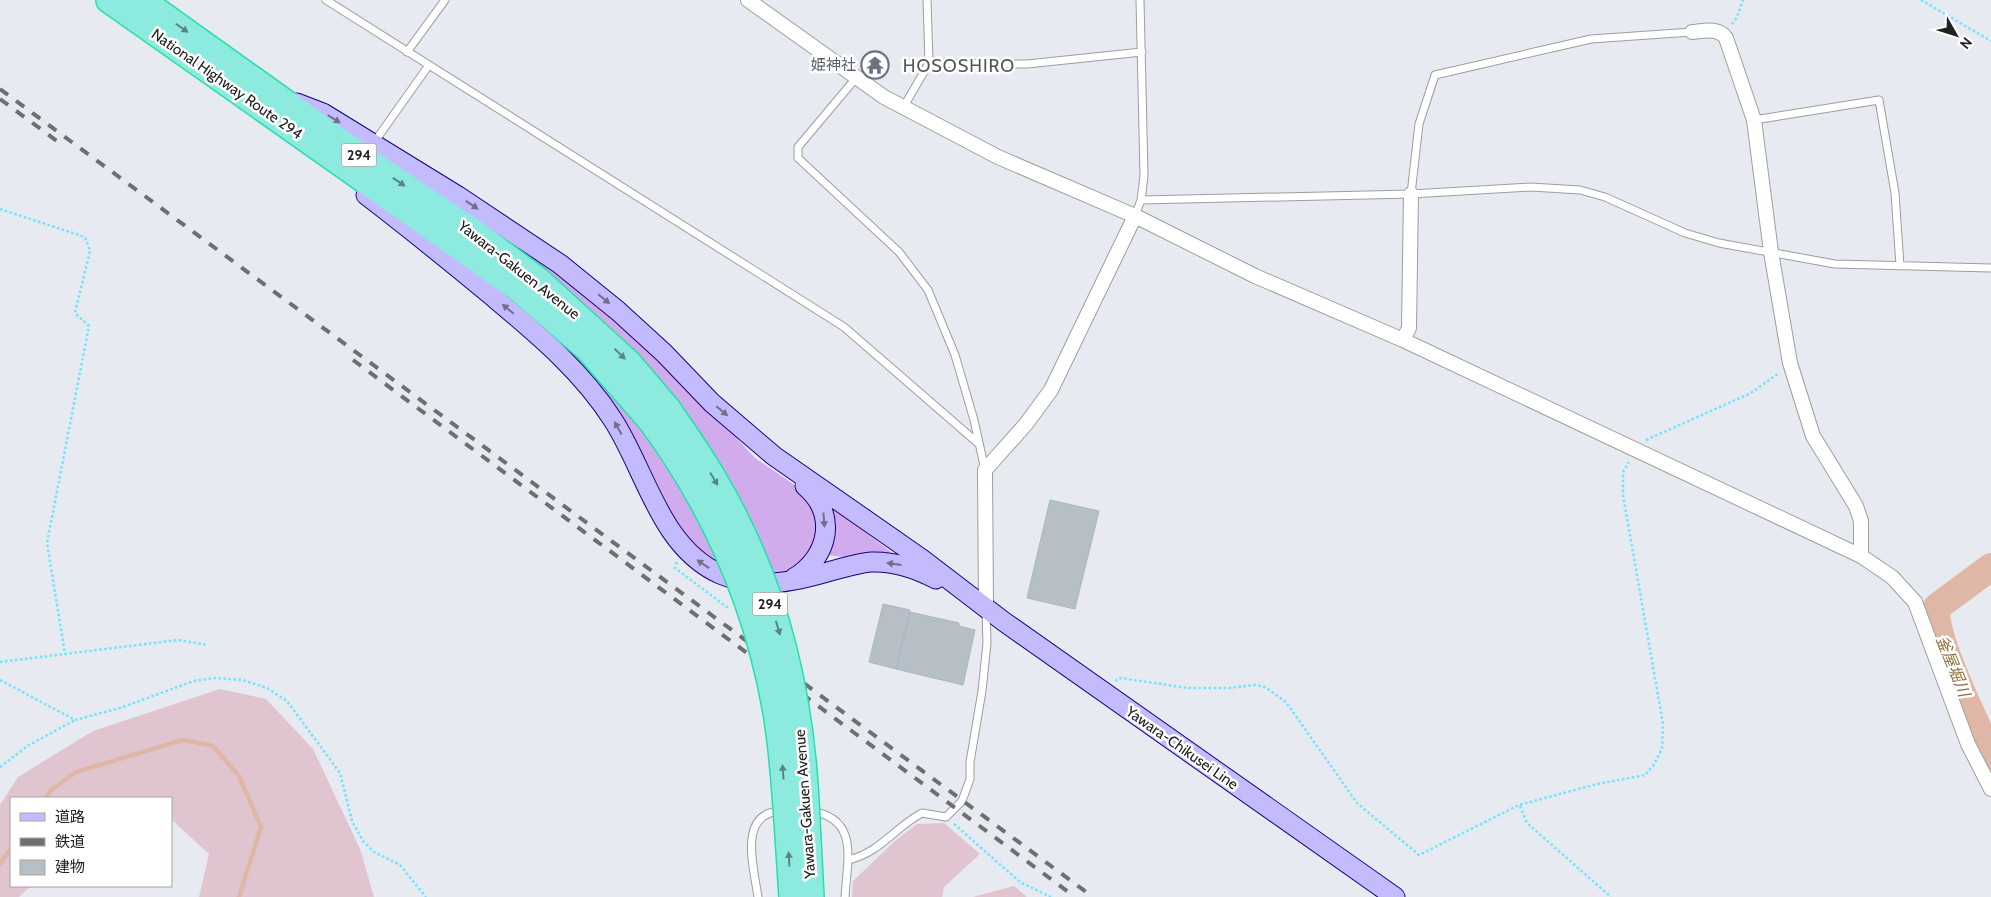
<svg xmlns="http://www.w3.org/2000/svg" width="1991" height="897" viewBox="0 0 1991 897" font-family="Cabin,'Noto Sans JP',sans-serif">
<rect width="100%" height="100%" fill="#e7eaf1"/>
<path fill="#d1acec" d="M456,202l66,42 116,93 54,53 63,68 47,32 16,21 -1,33 -24,27 -22,5z
M434,238l151,119 78,98 63,114 -40,-28 -57,-103z
M827,503l68,52 -42,3 -27,-3z"/>
<path fill="#e0c4cf" d="M220,689l46,10 47,50 47,100 14,48h-175l10,-43 -38,-35v-21h-160v88h20l-12,11h-19v-92l18,-28 75,-46z
M944,823l36,31 -36,33 -2,10h-90l1,-16 42,-40 22,-17z
M1014,886l13,11h-54z"/>
<g fill="none" stroke-linecap="round" stroke-linejoin="round">
<path stroke="#e0b7a7" stroke-width="4.5" d="M45,798l5,-7 26,-19 107,-32 30,6 26,30 22,51 -22,70
M0,864l11,-16"/>
<path stroke="#e0b7a7" stroke-width="28" d="M1991,567l-54,40c-6,28 41,120 54,150"/>
</g>
<path fill="#b6bec6" stroke="#a9b6c4" d="M1050,500l49,11 -24,98 -48,-11z
M883,604l27,6 -14,59 -27,-7z
M910,612l49,11v3l16,4 -12,55 -67,-16z"/>
<g fill="none" stroke-linecap="round" stroke-linejoin="round">
<g stroke="#9e9e9e" stroke-width="9">
<path id="lane" d="M326,0l518,327 135,117
M407,52l38,-52
M929,63l98,1 115,-12
M856,78l-58,69v11l101,94 29,38 27,65 19,65 11,50
M903,108l26,-45 -2,-63
M1754,120l125,-20 16,93 5,73
M373,144l56,-79
M1411,194l8,-70 16,-49 156,-36 101,-7
M1141,200l270,-6 120,-7 49,3 25,7 80,36 34,10 116,21 156,4
M1135,216l6,-16 3,-24 -4,-176
M810,811c50,7 37,49 35,86
M848,860c32,-7 47,-33 74,-47l24,4 16,-16 8,-22v-17l12,-71 5,-48 -1,-32
M758,897c-4,-29 -21,-84 23,-86"/>
</g>
<g stroke="#9e9e9e" stroke-width="16">
<path id="street" d="M748,0l136,97 114,60 137,59 120,60 148,64 458,216 31,21 23,25 53,142 23,45
M1692,32c12,-1 26,-5 34,6l28,82 17,132 19,111 23,73 43,70 5,15v35
M1403,340l6,-12 2,-134
M986,608l-1,-138 41,-46 25,-34 84,-174"/>
</g>
<g stroke="#17017e" stroke-width="21">
<path id="secondary" d="M297,103l26,10 135,83 102,68 58,47 46,42 48,50 62,53 148,103 81,62 392,276
M366,195c43,33 85,67 126,101 44,37 90,75 121,124 33,51 47,127 107,154 37,16 74,8 111,-3 13,-3 26,-8 40,-9 23,-1 44,6 65,17
M794,578c35,-21 44,-64 11,-92"/>
</g>
<g stroke="#23e1ac" stroke-width="28">
<path id="highway" d="M109,0l407,287 72,62 63,72
M142,0l221,158 115,77 60,45 91,83 39,46
M787,820l5,77
M807,821l4,76"/>
</g>
<path stroke="#6ce5fe" stroke-width="2.5" stroke-dasharray="2.5 2.5" stroke-linecap="butt" d="M1921,0l70,41
M1732,24l5,-7 6,-17
M0,209l85,28 5,14 -15,62 14,13 -42,217 18,111
M1646,440l105,-47 28,-20
M677,562l-2,6 53,40
M0,662l178,-22 30,5
M0,680l75,40 45,-12 74,-27 21,-3 28,2 24,8 20,13 53,72 12,48 11,20 11,11 26,13 26,32
M1115,681l6,-3 66,10h42l25,-3 11,2 21,15 71,101 62,52 100,-50 78,-21 48,-9 8,-9 9,-17 1,-25 -40,-229v-23l6,-10
M0,767l29,-22 46,-25
M1520,806l7,17 84,74
M954,824l66,58 31,15"/>
<use href="#lane" stroke="#fff" stroke-width="7"/>
<use href="#street" stroke="#fff" stroke-width="14"/>
<use href="#secondary" stroke="#c3bbfc" stroke-width="19"/>
<use href="#highway" stroke="#8deadf" stroke-width="25"/>
<path stroke="#6f6f6f" stroke-width="4" stroke-dasharray="10 10" stroke-linecap="butt" d="M0,89l1093,808
M0,99l61,45
M353,360l722,537"/>
<g stroke="#23e1ac" stroke-width="28" stroke-linecap="butt">
<path id="highway-bridge" d="M668,409c17,25 35,50 50,77 60,104 85,216 89,335
M651,421c63,86 105,181 124,286 7,37 9,75 12,113"/>
</g>
<use href="#highway-bridge" stroke="#8deadf" stroke-width="25"/>
</g>
<defs><path id="oneway-solid" d="M-6-.8H1V-3.2L6.5 0L1 3.2V.8H-6Z" transform="scale(1.25)"/></defs>
<g fill="#578680">
<use href="#oneway-solid" transform="translate(182 28) rotate(35)"/>
<use href="#oneway-solid" transform="translate(399 182) rotate(34)"/>
<use href="#oneway-solid" transform="translate(620 354) rotate(44)"/>
<use href="#oneway-solid" transform="translate(714 479) rotate(59)"/>
<use href="#oneway-solid" transform="translate(778 628) rotate(73)"/>
<use href="#oneway-solid" transform="translate(783 772) rotate(-94)"/>
<use href="#oneway-solid" transform="translate(789 859) rotate(-93)"/>
</g>
<g fill="#726e8e">
<use href="#oneway-solid" transform="translate(334 119) rotate(32)"/>
<use href="#oneway-solid" transform="translate(472 205) rotate(33)"/>
<use href="#oneway-solid" transform="translate(604 299) rotate(39)"/>
<use href="#oneway-solid" transform="translate(508 309) rotate(-140)"/>
<use href="#oneway-solid" transform="translate(722 411) rotate(40)"/>
<use href="#oneway-solid" transform="translate(618 428) rotate(-119)"/>
<use href="#oneway-solid" transform="translate(824 520) rotate(86)"/>
<use href="#oneway-solid" transform="translate(703 564) rotate(-146)"/>
<use href="#oneway-solid" transform="translate(894 564) rotate(-172)"/>
</g>
<defs>
<g id="temple-ring" transform="scale(1.4375)"><circle r="9.5" fill="#fff" stroke="#6b7280" stroke-width="1.5"/><path d="M0-6L5-2H3V0L6.5 2.5H4V6H1.5V3h-3V6H-4V2.5H-6.5L-3 0V-2H-5Z" fill="#6b7280"/></g>
</defs>
<g fill-rule="evenodd">
<use href="#temple-ring" x="875" y="65"/>
</g>
<g text-anchor="middle" dominant-baseline="central" stroke-width="5" stroke-linejoin="round" paint-order="stroke">
<g fill="#fff" stroke="#646464" stroke-width="1">
<rect x="341.5" y="143.5" width="35" height="23" rx="4"/>
<rect x="752.5" y="592.5" width="35" height="23" rx="4"/>
</g>
<g font-size="14" font-weight="bold" fill="#212121">
<text x="359" y="155">294</text>
<text x="770" y="604">294</text>
</g>
<g font-size="15" fill="#5b616d" stroke="#fff" text-anchor="end">
<text x="856" y="65">姫神社</text>
</g>
<g font-size="15" fill="#212121" stroke="#fff">
<text transform="translate(227 84) rotate(35)">National Highway Route 294</text>
<text transform="translate(519 270) rotate(38)">Yawara-Gakuen Avenue</text>
<text transform="translate(1182 748) rotate(35)">Yawara-Chikusei Line</text>
<text transform="translate(805 804) rotate(-94)">Yawara-Gakuen Avenue</text>
</g>
<g font-size="16" font-style="italic" fill="#946f3e" stroke="#fff">
<text transform="translate(1953 666) rotate(68)">釜屋堀川</text>
</g>
<g font-size="18" letter-spacing="1" fill="#545454" stroke="#fff">
<text x="959" y="66">HOSOSHIRO</text>
</g>
</g>
<rect x="10" y="797" width="162" height="90" fill="#ffffff" stroke="#a6a6a6"/>
<rect x="20" y="813" width="25" height="8" fill="#c3bbfc" stroke="#a6a6a6"/>
<text x="55" y="822" font-size="15" fill="#212121">道路</text>
<rect x="20" y="838" width="25" height="8" fill="#6f6f6f" stroke="#a6a6a6"/>
<text x="55" y="847" font-size="15" fill="#212121">鉄道</text>
<rect x="20" y="860" width="25" height="15" fill="#b6bec6" stroke="#a6a6a6"/>
<text x="55" y="872" font-size="15" fill="#212121">建物</text>
<g transform="translate(1956 35) rotate(129)" stroke="#ffffff" stroke-width="4" paint-order="stroke">
<path d="M0-4L9 19L0 12L-9 19Z" fill="#212121"/>
<text y="-8" font-size="14" font-weight="bold" text-anchor="middle" fill="#212121">N</text>
</g>
</svg>
